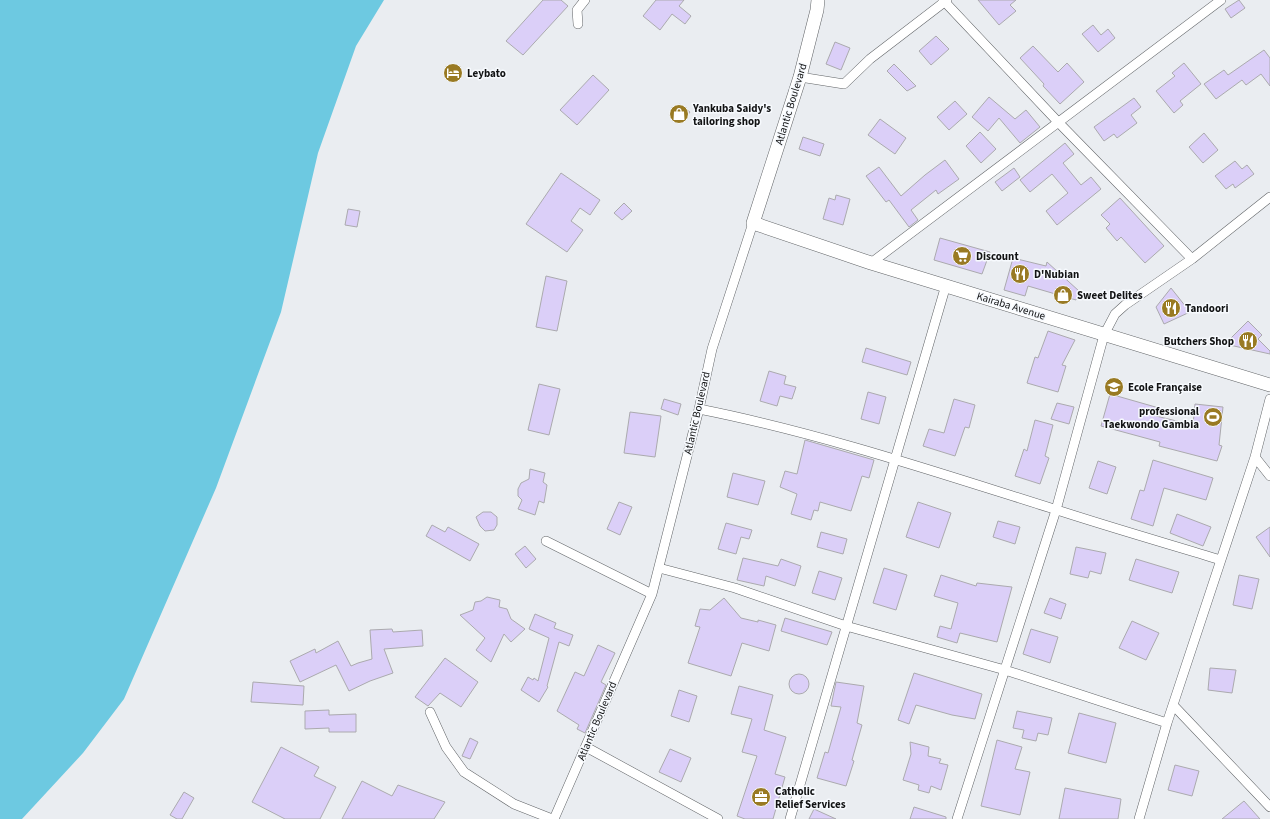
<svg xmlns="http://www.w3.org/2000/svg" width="1270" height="819" viewBox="0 0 1270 819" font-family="'Source Sans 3',sans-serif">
<rect width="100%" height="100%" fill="#eaedf1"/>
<path fill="#6dc9e1" d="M0,0h384l-28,46 -38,107 -37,159 -65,176 -92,211 -41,54 -61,66h-22z"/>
<path fill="#dbcff8" stroke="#abaaae" d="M543,0h18l7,6 -45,49 -17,-14z
M656,0h28l-5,6 12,10 -6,8 -13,-10 -12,16 -17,-14z
M978,0h38l-6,5 6,6 -17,14z
M1239,0l6,8 -14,10 -6,-9z
M1093,25l8,10 7,-6 7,9 -17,14 -16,-18z
M936,36l13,13 -18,16 -12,-14z
M835,42l15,6 -9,22 -15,-6z
M1033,46l25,26 9,-9 17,19 -24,22 -17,-18 1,-2 -24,-26z
M1264,50l6,8v28l-9,-12 -15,11 -4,-5 -26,19 -12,-15 20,-14 4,5z
M1184,63l17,21 -21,17 3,4 -9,8 -18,-22 19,-15 -3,-3z
M894,64l22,22 -9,5 -20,-20z
M593,75l16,15 -32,35 -17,-15z
M989,97l26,22 11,-9 14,17 -20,16 -21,-25 -11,13 -16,-14z
M1134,98l7,9 -10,8 6,8 -20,15 -3,-4 -10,7 -10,-14z
M955,101l12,13 -18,16 -12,-13z
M679,104l11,8 -7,9 -14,-6z
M880,119l26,19 -11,16 -27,-19z
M980,132l16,17 -15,14 -15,-17z
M1204,133l14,17 -15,13 -14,-16z
M803,137l21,7 -4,12 -21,-7z
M1065,143l9,11 -11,9 18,22 10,-8 10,12 -44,36 -11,-14 22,-18 -16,-19 -22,18 -10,-12z
M945,160l14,19 -21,15 -2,-4 -25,20 7,10 -9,7 -20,-27 -3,2 -20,-26 13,-9 22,29 24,-21z
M1235,161l7,8 5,-4 7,9 -19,14 -2,-4 -7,5 -11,-13z
M1014,168l6,9 -18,14 -7,-9z
M561,173l39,27 -10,15 -10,-7 -9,13 12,9 -16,22 -41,-28z
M836,195l14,4 -7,26 -20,-6 6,-21 6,2z
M1120,198l44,48 -19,17 -24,-26 -4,4 -11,-13 4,-4 -9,-9z
M624,203l8,8 -10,9 -8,-7z
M348,209l12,2 -3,16 -12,-2z
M940,238l50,14 -8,22 -48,-14z
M1013,258l33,8 1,-4 32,29 -3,9 -48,-14 -3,10 -21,-6z
M546,276l21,5 -10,50 -21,-4z
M1171,288l19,24 -26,12 -8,-17z
M1248,321l14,14 -4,4 12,12v3l-45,-10z
M1048,331l27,9 -13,25 4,1 -8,26 -31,-9 8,-26 3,1z
M866,348l45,14 -4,13 -45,-13z
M769,371l17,5 -2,8 12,3 -4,12 -12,-3 -3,10 -17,-5z
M539,384l21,5 -11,46 -21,-5z
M868,392l18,5 -7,27 -18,-5z
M1110,394l49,14 -3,8 37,9 2,-21 28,3 -4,38 3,1 -5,15 -58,-15 1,-4 -59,-16z
M664,399l17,5 -3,11 -17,-6z
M954,399l21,6 -6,23 -4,-1 -10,29 -32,-10 6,-17 15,4z
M1057,403l17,4 -5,17 -18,-5z
M630,412l31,4 -6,41 -31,-4z
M1035,420l18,5 -8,31 4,2 -9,26 -25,-8 9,-27 3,2z
M805,440l69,20 -5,18 -7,-2 -11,35 -31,-9 -2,9 -4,-1 -3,10 -20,-6 6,-20 -17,-7 5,-16 12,3z
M1153,460l60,18 -7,22 -42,-12 -11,38 -22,-7 9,-29 4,1z
M1098,461l18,6 -9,27 -18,-6z
M530,469l15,4 -2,9 4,3 -3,18 -5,-2 -4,14 -17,-6 4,-9 -4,-4v-7l3,-6 8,-4z
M733,473l32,8 -7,24 -31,-8z
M619,502l13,5 -12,28 -13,-6z
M918,502l33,11 -12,35 -33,-11z
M483,512h8l6,5v8l-3,5 -9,1 -5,-5 -4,-9z
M1177,514l34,13 -8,19 -33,-13z
M998,521l22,6 -5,17 -22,-7z
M726,523l26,7 -3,9 -8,-2 -5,17 -18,-5z
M432,525l13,7 3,-5 31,17 -9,17 -44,-25z
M1270,527v30l-14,-20z
M821,532l26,7 -4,15 -26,-7z
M525,546l11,13 -10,9 -11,-14z
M1076,547l30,6 -5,21 -11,-3 -2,7 -18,-4z
M743,558l35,8 3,-7 20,7 -6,20 -29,-10 -2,10 -27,-6z
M1136,559l43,13 -7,21 -43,-13z
M884,568l23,7 -11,35 -23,-7z
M819,571l23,7 -7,22 -23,-7z
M941,575l35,11 1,-3 35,4 -15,55 -37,-9 -3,10 -20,-6 3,-11 11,3 7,-26 -24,-7z
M1239,575l20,4 -7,30 -19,-4z
M487,597l13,3 -1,7 8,2 4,10 14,10 -14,13 -7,-8 -13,28 -15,-12 9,-12 -25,-23 13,-5 2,-8 6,-1z
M724,598l17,20 17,4v-2l18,5 -7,26 -27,-8 -11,33 -43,-13 12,-36 -5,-1 5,-17 10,1z
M1050,598l16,6 -5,15 -17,-6z
M535,614l21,9 -2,5 19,7 -4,11 -10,-4 -12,44 1,1 -9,15 -18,-12 7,-13 5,3 1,-2 4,3 11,-43 -20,-9z
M785,618l47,14 -5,13 -46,-14z
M1132,621l27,12 -13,27 -27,-12z
M392,629l1,3 29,-2 1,16 -39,3 9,24 -23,8 -21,10 -13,-26 -36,17 -10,-21 25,-12 1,4 22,-12 13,25 7,-3 14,-4 -2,-29z
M1031,629l27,8 -8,26 -27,-9z
M598,645l17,8 -14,29 5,3 -21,48 -8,-4 2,-4 -22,-14 18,-39 9,4z
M445,658l33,24 -17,25 -21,-14 -12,13 -13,-9z
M1210,668l26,2 -4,23 -24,-3z
M914,673l68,21 -7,25 -23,-4 -36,-10 -7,19 -11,-4z
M789 684a10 10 0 1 1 20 0a10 10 0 1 1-20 0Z
M253,682l51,4 -1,19 -52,-3z
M836,682l28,4 -7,37 5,2 -10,35 2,1 -8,25 -29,-8 8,-26 3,1 13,-46 -10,-1z
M739,686l34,9 -9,35 22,7 -11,37 10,3 -12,42h-28l-8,-3 20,-60 -15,-4 10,-33 -21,-5z
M679,690l18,6 -8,26 -18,-6z
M329,710v5l27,-1v18h-27v-4l-24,1v-18z
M1017,711l35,7 -4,17 -10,-2 -2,8 -14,-3 2,-8 -11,-2z
M1079,713l37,10 -10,40 -38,-10z
M470,738l8,4 -8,17 -8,-3z
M997,740l25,7 -7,22 15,3 -10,43 -39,-9z
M910,742l19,5 -1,9 13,3 -2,4 9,2 -7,25 -10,-4 -2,7 -11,-3 1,-5 -16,-5 8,-26z
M281,747l38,20 -5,9 22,11 -16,32h-35l-33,-17z
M670,749l21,9 -10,24 -22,-10z
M1175,765l24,6 -7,25 -24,-6z
M362,781l30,15 6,-11 47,17 -11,17h-92z
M1065,788l56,11 -3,20h-59z
M184,792l10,6 -12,21h-5l-7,-4z
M1244,801l16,18h-38z
M914,807l32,10v2h-36z
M814,809l22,10h-27z"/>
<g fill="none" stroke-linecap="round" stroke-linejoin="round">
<g stroke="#616467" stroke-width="10">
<path id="street" d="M943,0l116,123 133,136
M578,24l-1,-14 8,-10
M800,77l44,7 26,-25 77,-59
M871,263l350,-263
M699,409c121,24 237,63 355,100 55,18 111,34 167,51
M1255,457l15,19
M546,541l106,53
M659,568l76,20 111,38 159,44 162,53
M1174,706l96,101
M430,712l16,35 18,25 50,32 38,15
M586,747l132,72
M554,819l98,-225 47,-185 13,-60 41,-126
M790,819l156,-534
M957,819l99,-309 48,-175 11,-21 10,-9 67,-46 78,-62
M1139,819l28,-96 88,-266 15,-58"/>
</g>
<g stroke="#616467" stroke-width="14">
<path id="secondary" d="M818,0l-1,10 -17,67 -47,146 118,40 399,122"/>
</g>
<use href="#street" stroke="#fff" stroke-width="9"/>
<use href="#secondary" stroke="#fff" stroke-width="13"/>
</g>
<defs>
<g id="hotel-disc" transform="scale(1)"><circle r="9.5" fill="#997a23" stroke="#f7fafe"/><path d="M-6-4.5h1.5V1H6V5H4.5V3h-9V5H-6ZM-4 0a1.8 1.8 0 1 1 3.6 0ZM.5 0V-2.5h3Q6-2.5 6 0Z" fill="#fff"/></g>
<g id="shop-disc" transform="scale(1)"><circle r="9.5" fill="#997a23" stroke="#f7fafe"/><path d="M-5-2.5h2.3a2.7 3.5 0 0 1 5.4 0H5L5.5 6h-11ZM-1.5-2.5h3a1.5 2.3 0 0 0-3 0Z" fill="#fff"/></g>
<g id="supermarket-disc" transform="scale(1)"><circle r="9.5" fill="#997a23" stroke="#f7fafe"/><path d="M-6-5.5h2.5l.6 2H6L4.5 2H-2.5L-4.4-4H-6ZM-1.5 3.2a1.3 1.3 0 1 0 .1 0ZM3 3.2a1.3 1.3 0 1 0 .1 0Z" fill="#fff"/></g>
<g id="restaurant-disc" transform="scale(1)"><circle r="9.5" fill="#997a23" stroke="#f7fafe"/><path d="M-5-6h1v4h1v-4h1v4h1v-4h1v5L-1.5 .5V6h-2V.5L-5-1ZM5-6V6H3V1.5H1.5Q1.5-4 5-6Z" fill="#fff"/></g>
<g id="school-disc" transform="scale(1)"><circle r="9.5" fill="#997a23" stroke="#f7fafe"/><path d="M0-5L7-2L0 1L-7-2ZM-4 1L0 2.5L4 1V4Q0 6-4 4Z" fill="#fff"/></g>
<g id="stadium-disc" transform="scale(1)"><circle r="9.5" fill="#997a23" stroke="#f7fafe"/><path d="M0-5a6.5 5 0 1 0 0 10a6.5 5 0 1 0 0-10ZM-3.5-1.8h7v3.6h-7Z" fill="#fff"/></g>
<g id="office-disc" transform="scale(1)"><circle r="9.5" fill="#997a23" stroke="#f7fafe"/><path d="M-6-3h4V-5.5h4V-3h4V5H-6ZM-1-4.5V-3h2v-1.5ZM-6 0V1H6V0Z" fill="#fff"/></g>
</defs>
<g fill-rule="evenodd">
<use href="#hotel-disc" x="453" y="73"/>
<use href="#shop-disc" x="679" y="114"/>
<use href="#supermarket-disc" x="962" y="256"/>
<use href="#restaurant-disc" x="1020" y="274"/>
<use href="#shop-disc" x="1063" y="295"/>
<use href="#restaurant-disc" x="1171" y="308"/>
<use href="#restaurant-disc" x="1248" y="341"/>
<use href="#school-disc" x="1114" y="387"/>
<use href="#stadium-disc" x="1213" y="417"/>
<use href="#office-disc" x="761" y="797"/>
</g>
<g text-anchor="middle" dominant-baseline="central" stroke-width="3" stroke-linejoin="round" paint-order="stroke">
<g font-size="11" font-weight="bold" fill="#121314" stroke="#f7fafe" text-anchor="start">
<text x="467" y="73">Leybato</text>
<text x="693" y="108">Yankuba Saidy's<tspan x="693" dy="13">tailoring shop</tspan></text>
<text x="976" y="256">Discount</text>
<text x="1034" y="274">D'Nubian</text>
<text x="1077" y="295">Sweet Delites</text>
<text x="1185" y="308">Tandoori</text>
<text x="1234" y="341" text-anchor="end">Butchers Shop</text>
<text x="1128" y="387">Ecole Française</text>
<text x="1199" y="411" text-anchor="end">professional<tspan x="1199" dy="13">Taekwondo Gambia</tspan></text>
<text x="775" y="791">Catholic<tspan x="775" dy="13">Relief Services</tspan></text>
</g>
<g font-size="11" fill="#121314" stroke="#f7fafe">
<text transform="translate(791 104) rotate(-73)">Atlantic Boulevard</text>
<text transform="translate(1011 306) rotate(17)">Kairaba Avenue</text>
<text transform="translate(697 413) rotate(-77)">Atlantic Boulevard</text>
<text transform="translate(597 721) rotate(-67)">Atlantic Boulevard</text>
</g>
</g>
</svg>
